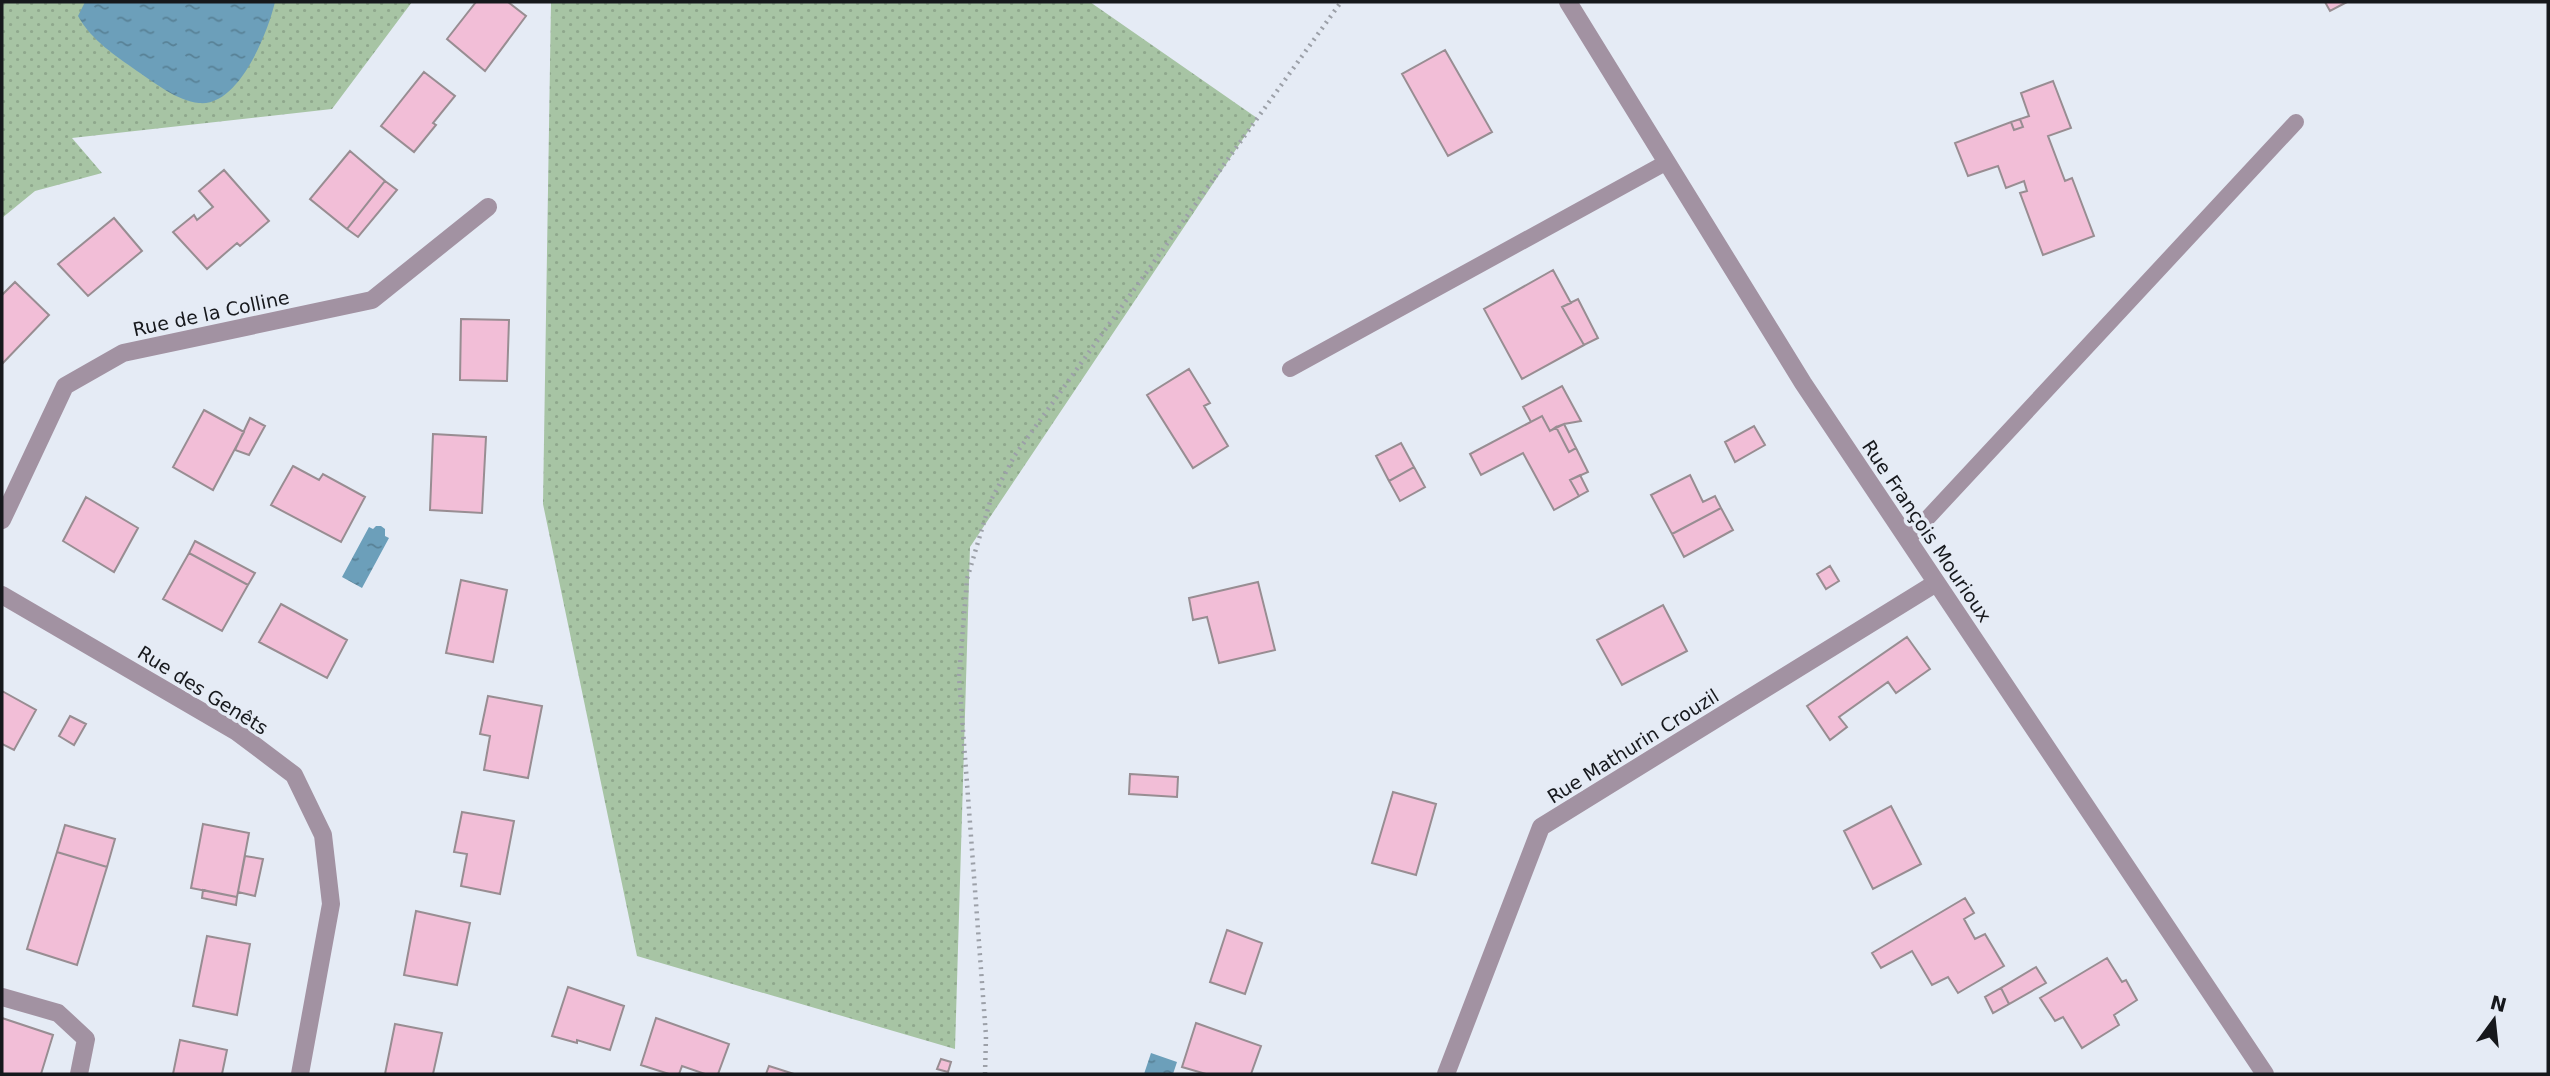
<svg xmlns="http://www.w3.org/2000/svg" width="2550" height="1076" viewBox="0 0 2550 1076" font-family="'DejaVu Sans',sans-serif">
<defs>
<pattern id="grass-dots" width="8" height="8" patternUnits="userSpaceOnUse" patternTransform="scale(1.75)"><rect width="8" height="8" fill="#a7c4a4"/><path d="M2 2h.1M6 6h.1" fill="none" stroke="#8fa88d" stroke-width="1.8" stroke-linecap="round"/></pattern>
<pattern id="water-ripples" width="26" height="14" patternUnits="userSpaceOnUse" patternTransform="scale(1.75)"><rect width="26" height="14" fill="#6c9fba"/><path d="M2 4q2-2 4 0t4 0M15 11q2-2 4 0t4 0" fill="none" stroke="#588196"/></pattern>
</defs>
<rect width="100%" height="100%" fill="#e5ebf5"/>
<path fill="url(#grass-dots)" d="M2,2h410l-80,107 -260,29 30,35 -67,18 -33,27z
M551,2h539l167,116 -287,429 -15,502 -318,-93 -94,-452z"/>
<path fill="url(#water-ripples)" d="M85,2h190c-7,30 -36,105 -76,101 -22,-2 -44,-20 -62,-32 -22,-16 -45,-30 -59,-55z
M376,526h5l4,3v7l4,2 -27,50 -20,-11 27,-50 4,2z
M1151,1053l26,9 -4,12h-29z"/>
<path fill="#f2bed7" stroke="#988d92" stroke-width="2" d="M476,2h32l18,14 -41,55 -38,-32z
M2325,2h22l-17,9z
M1445,50l47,82 -44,24 -46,-82z
M424,72l31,24 -22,27 3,2 -22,27 -33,-26z
M2053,81l18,47 -23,8 17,45 7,-3 22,58 -51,19 -23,-62 7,-2 -3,-10 -18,7 -8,-22 -30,10 -13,-33 56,-21 3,8 9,-3 -3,-8 9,-3 -8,-23z
M2020,119l3,8 -9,3 -3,-8z
M350,151l35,30 -38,48 -37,-30z
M224,170l45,51 -29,25 -3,-3 -30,26 -34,-37 21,-17 3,5 16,-13 -14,-16z
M385,181l12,9 -39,47 -11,-8z
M114,218l28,33 -54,45 -30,-32z
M1553,270l18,33 -9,4 22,38 -62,34 -38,-70z
M15,282l34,33 -47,49v-69z
M1578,299l20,39 -14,7 -22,-38z
M461,319l48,1 -2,61 -47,-1z
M1189,369l21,34 -6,3 24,40 -35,22 -46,-73z
M1562,386l19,35 -17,3 -14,7 -8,-15 -11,6 -8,-15z
M204,410l40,22 -31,58 -40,-23z
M1542,416l8,15 6,-4 13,25 7,-4 12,24 -18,8 9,16 -25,14 -31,-57 -42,22 -11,-21z
M250,418l15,8 -16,29 -14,-5z
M1564,424l12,24 -7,4 -13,-25z
M1754,426l11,19 -30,17 -10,-20z
M433,434l53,3 -4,76 -52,-3z
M1401,443l13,24 -25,14 -13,-25z
M293,466l26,14 4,-6 42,23 -24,45 -70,-37z
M1414,467l11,20 -25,14 -11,-20z
M1580,475l8,16 -9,5 -9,-16z
M1690,475l13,27 12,-6 6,12 -49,26 -21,-39z
M86,497l52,31 -24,44 -51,-31z
M1721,508l12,22 -49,27 -12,-23z
M195,541l60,32 -7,12 -59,-32z
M189,553l59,32 -26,46 -59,-32z
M1830,566l9,15 -13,8 -9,-15z
M461,580l46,10 -14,72 -47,-9z
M1258,582l17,68 -56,13 -12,-46 -14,3 -4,-22z
M281,604l66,36 -20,38 -68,-36z
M1663,605l24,46 -65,34 -25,-45z
M1907,637l23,32 -34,24 -8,-11 -49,35 8,10 -17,13 -23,-34z
M2,691l34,19 -22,40 -12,-6z
M488,696l54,10 -14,72 -44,-8 6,-34 -10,-2z
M70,716l16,8 -12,21 -15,-9z
M1130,774l48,3 -1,20 -48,-3z
M1393,792l43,12 -20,71 -44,-12z
M1891,806l30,58 -48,25 -29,-58z
M462,812l52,9 -14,73 -39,-8 6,-32 -13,-2z
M203,824l46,9 -12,64 -46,-9z
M65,825l50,14 -8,28 -50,-15z
M57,852l50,15 -30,98 -50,-16z
M245,856l18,3 -8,37 -17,-4z
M203,890l34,7 -1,8 -34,-7z
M1965,898l9,15 -10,6 11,20 10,-5 19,32 -46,27 -10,-16 -16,8 -20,-34 -31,17 -9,-15z
M416,911l54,12 -13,62 -53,-10z
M1227,930l35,13 -17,51 -35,-12z
M207,936l43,8 -13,71 -44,-9z
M2107,958l15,24 4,-2 11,20 -23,15 5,10 -37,23 -19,-31 -8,4 -15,-23z
M2036,967l10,16 -37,21 -8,-16z
M568,987l56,19 -14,44 -33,-10v3l-25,-7z
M2001,988l8,16 -16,9 -8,-16z
M2,1018l51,17 -12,39h-39z
M656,1018l73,26 -11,30h-13l-23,-8 -3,8h-10l-28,-9z
M1196,1023l65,23 -10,28h-45l-24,-7z
M395,1024l47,9 -9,41h-48z
M180,1040l47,10 -5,24h-49z
M941,1059l10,3 -3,10 -11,-3z
M769,1066l25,8h-28z"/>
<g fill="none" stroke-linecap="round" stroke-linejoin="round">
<path stroke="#9ca0a8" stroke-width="4.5" stroke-dasharray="2 5" stroke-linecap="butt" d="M985,1074l1,-38 -27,-359 8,-98 23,-77 25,-47 326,-453"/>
<path stroke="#a292a2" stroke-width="16" d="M1290,369l377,-207
M1909,538l387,-416"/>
<path stroke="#a292a2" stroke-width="18" d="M2,520l63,-134 58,-33 249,-53 116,-93
M2,595l235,137 57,43 29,60 8,69 -31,170
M2,997l56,16 28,26 -7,35
M1446,1074l95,-247 395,-244"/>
<path stroke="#a292a2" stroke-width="18" d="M1568,2l235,381 462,691"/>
</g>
<g text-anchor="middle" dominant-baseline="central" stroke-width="7" stroke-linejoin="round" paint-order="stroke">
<g font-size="19" fill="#16181c" stroke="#e5ebf5">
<text transform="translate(211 313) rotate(-12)">Rue de la Colline</text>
<text transform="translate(1927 531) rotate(56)">Rue François Mourioux</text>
<text transform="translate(203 690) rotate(32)">Rue des Genêts</text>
<text transform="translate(1633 746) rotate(-32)">Rue Mathurin Crouzil</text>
</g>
</g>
<rect width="2550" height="1076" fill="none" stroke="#16181c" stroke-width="7"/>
<g transform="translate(2494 1020) rotate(15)" stroke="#e5ebf5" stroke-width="5" paint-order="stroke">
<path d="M0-5L12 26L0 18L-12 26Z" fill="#16181c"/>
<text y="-10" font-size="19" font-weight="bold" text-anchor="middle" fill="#16181c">N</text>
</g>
</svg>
